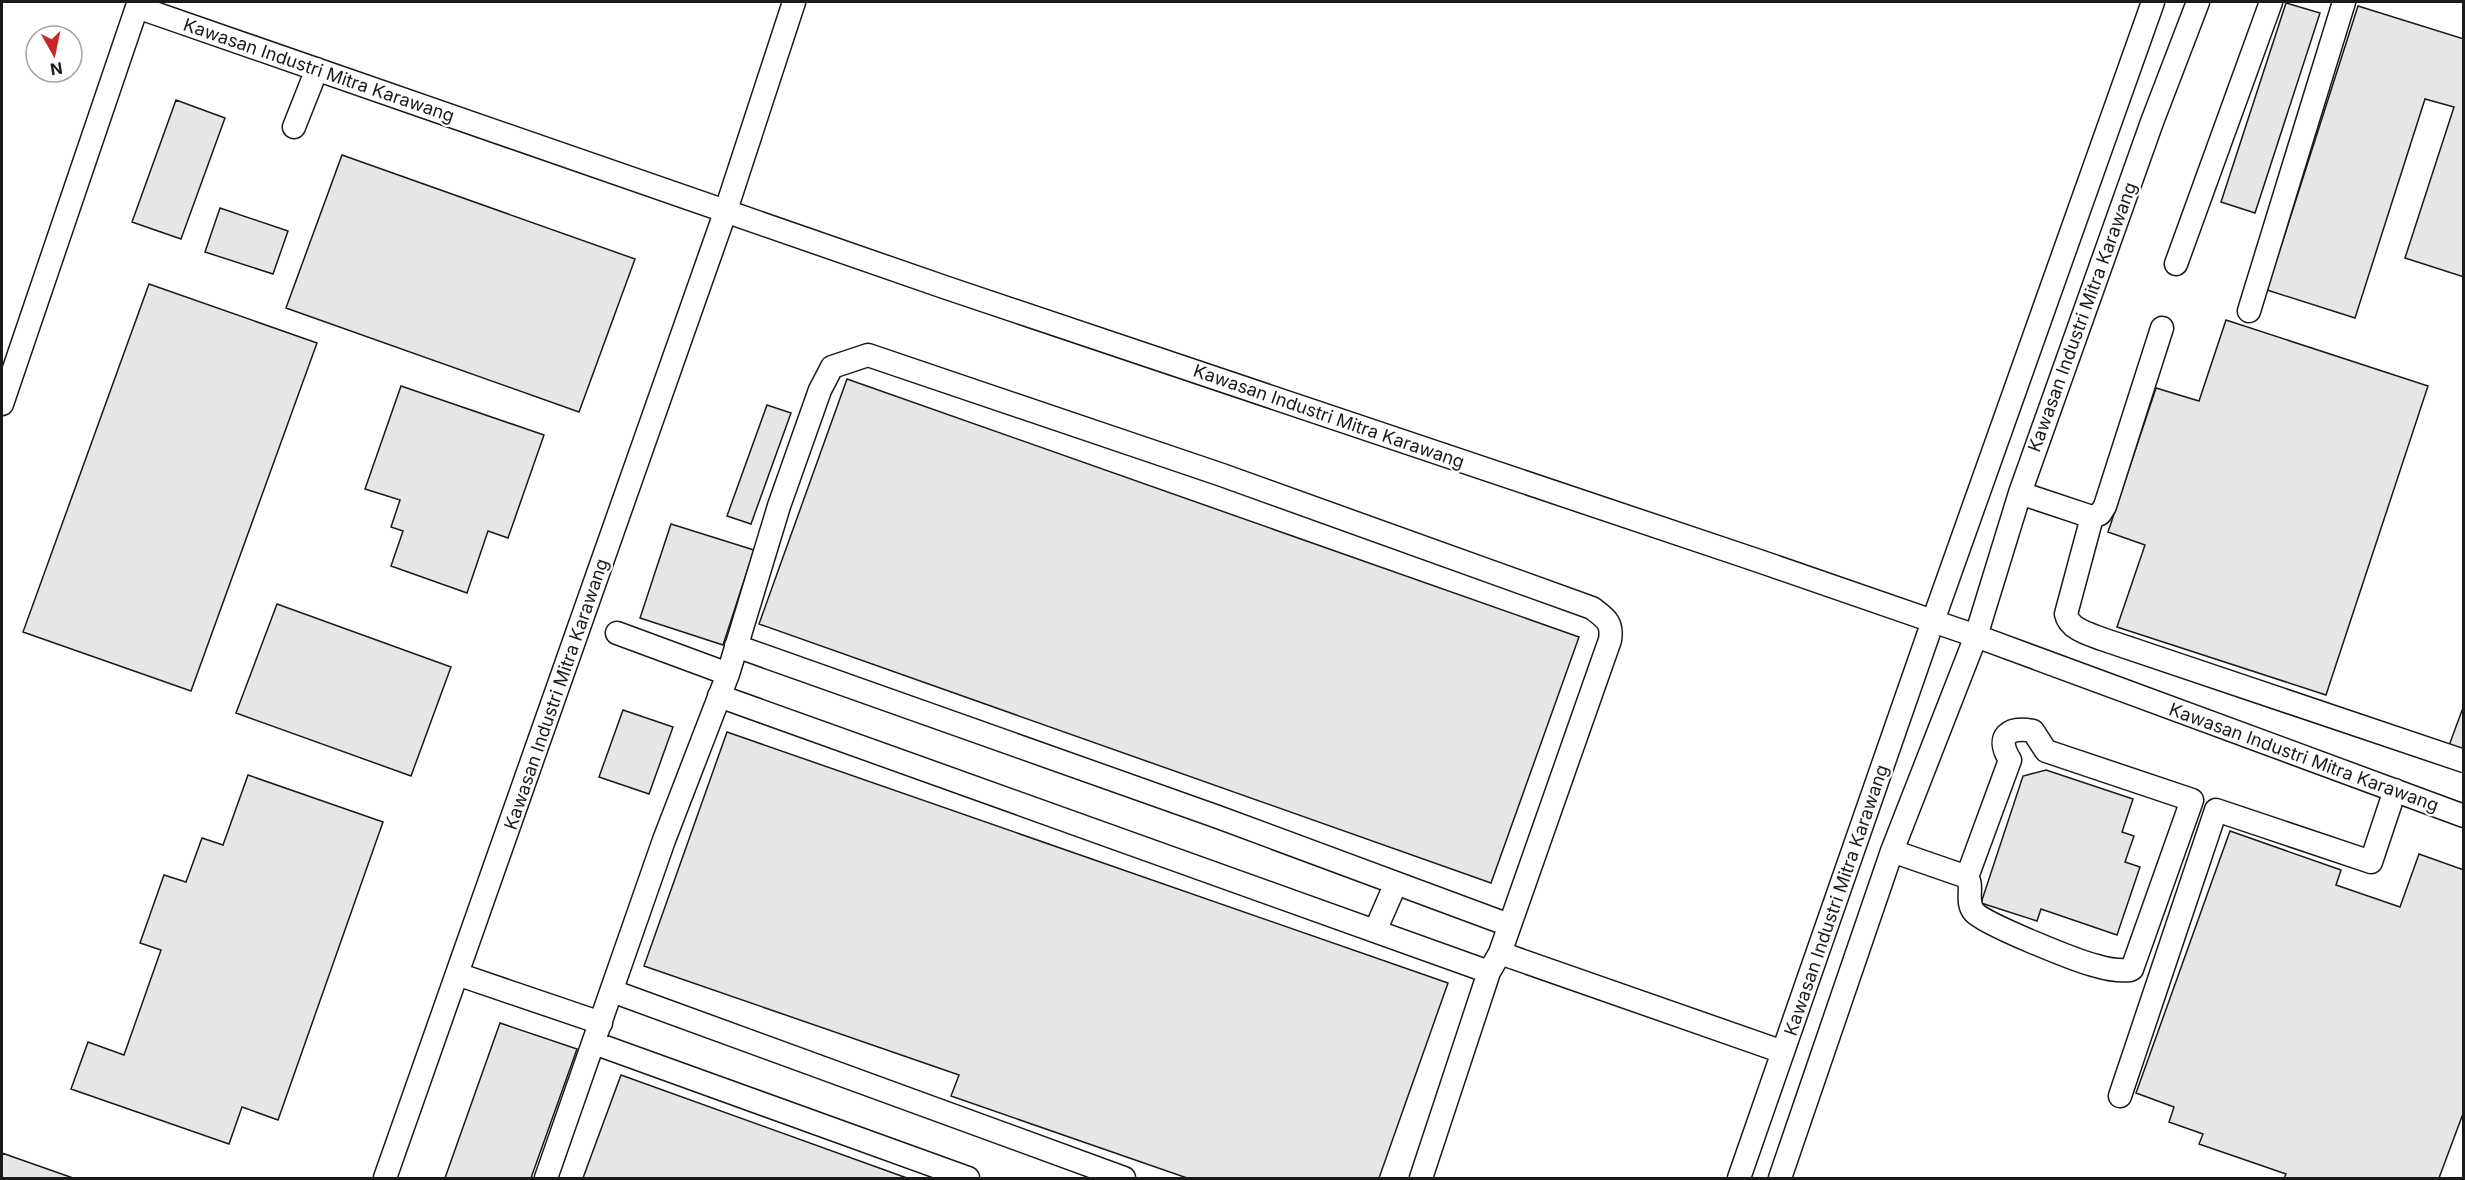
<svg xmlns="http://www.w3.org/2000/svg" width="2465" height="1180" viewBox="0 0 2465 1180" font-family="Inter,sans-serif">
<rect width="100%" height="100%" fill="#fff"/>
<path fill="#e6e6e6" stroke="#1a1a1a" stroke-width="1.5" d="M2286,3l34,10 -65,200 -34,-11z
M2358,6l106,33v238l-59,-19 49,-151 -29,-8 -70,219 -88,-28z
M176,100l49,18 -44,121 -49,-17z
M342,155l293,104 -56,153 -293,-104z
M220,208l68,23 -15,43 -68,-22z
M149,284l168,59 -126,348 -168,-59z
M2226,320l202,66 -102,309 -209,-68 28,-82 -37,-13 48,-144 43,13z
M847,379l732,258 -88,246 -732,-259z
M401,386l143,49 -36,103 -20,-7 -21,62 -76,-27 12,-35 -12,-4 9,-27 -35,-11z
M767,405l24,8 -40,111 -24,-8z
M671,524l83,26 -31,95 -83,-27z
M277,604l174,63 -40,109 -175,-63z
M2464,705v51l-17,-5z
M623,710l50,17 -24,67 -50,-17z
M727,732l721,251 -69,195h-192l-236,-82 8,-21 -315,-109z
M2046,770l87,29 -11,33 12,4 -9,26 15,5 -23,68 -76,-26 -4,12 -56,-18 42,-127z
M248,775l135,47 -105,298 -36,-13 -13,37 -158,-55 17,-47 36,13 37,-105 -21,-7 24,-68 22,7 16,-44 21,7z
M2230,831l111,39 -5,15 64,22 19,-53 45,16v241l-25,67h2h-157l2,-4 -87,-30 4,-10 -34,-12 5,-15 -38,-14z
M500,1023l77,26 -46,129h-86z
M621,1075l286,103h-324z
M2,1153l71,25h-71z"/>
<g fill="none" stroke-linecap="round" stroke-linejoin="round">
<g stroke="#1a1a1a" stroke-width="25">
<path id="minor" d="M294,127l23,-58
M2176,264l95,-262
M2249,311l95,-309
M2,404l135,-397 810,281 812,273 217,75 488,180
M2020,493l72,24 8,-3 5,-8 57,-178
M2092,517l-26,97c3,15 23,20 36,25l362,122
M617,633l111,41
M736,646l482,171 291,108
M719,696l770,276
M1892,851l75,26c7,10 -2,24 7,35 10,12 105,50 123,54 10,3 23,5 33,4l2,-1 60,-169 -146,-49 -13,-20c-24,-5 -38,5 -23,29l-43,117
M1375,931l21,-48
M1500,953l283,99
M457,974l144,49
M612,991l512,187
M594,1043l374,135
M2120,1096l96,-286 155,52 24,-72
M385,1178l341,-968 68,-208
M546,1178l118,-338 64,-166 51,-168 41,-116 12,-23 36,-12 354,120 370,133c13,10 21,14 18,32l-110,313 -11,19 -68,206
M1739,1178l194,-557 220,-619
M1780,1178l112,-327 84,-215 44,-143 132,-371 46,-120"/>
</g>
<use href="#minor" stroke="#fff" stroke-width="22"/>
</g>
<g text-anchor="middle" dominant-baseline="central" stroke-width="4.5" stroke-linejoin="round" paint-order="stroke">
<g font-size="18" fill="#1a1a1a" stroke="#fff">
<text transform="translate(319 70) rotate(19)">Kawasan Industri Mitra Karawang</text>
<text transform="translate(2082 317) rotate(-70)">Kawasan Industri Mitra Karawang</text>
<text transform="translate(1329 416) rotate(19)">Kawasan Industri Mitra Karawang</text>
<text transform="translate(556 694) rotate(-71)">Kawasan Industri Mitra Karawang</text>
<text transform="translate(2304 757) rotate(20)">Kawasan Industri Mitra Karawang</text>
<text transform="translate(1836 900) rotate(-71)">Kawasan Industri Mitra Karawang</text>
</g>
</g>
<rect width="2465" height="1180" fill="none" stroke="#1a1a1a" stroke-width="6"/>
<g transform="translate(54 54) rotate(171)"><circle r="28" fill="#ffffff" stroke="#a3a3a3" stroke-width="1.5"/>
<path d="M0-4.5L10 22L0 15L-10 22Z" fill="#c62828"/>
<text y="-9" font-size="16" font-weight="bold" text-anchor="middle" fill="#1a1a1a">N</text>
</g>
</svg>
